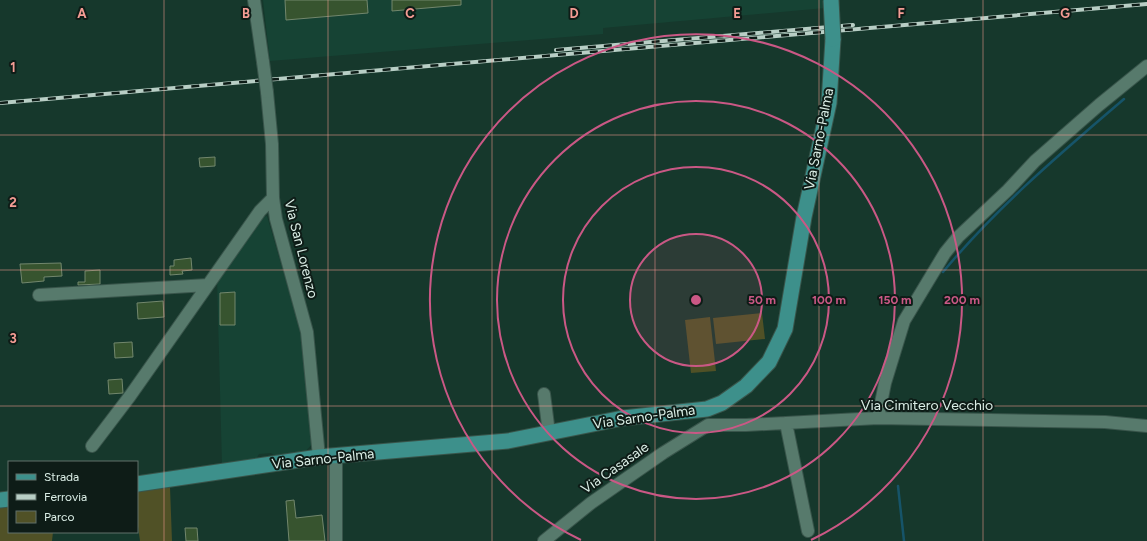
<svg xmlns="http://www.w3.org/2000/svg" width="1147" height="541" viewBox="0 0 1147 541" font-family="Figtree,sans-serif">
<rect width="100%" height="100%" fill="#16382c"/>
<path fill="#164334" d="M263,0h562v8l-222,20v6l-333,27z
M267,216l34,116 11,112 -7,8 -29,5 -5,-4 -12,1 -3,5 -34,6 -5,-186 45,-62z"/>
<path fill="#505126" d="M762,313l3,26 -49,5 -3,-26z
M710,317l6,54 -25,2 -6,-53z
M170,487l2,54h-32l-3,-22v-29z
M9,506v26h44l-1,9h-52v-34z"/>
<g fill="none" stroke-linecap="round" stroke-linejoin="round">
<path stroke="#165469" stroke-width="2.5" d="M943,272c54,-65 118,-119 181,-173
M898,486l6,55"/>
</g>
<path fill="#37542f" stroke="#72876d" d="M285,0h82l1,13 -82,7z
M392,0h69v5l-69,6z
M215,157v9l-15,1 -1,-9z
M191,258l1,12 -10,1 1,3 -13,1v-9h4v-6z
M61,263l1,13 -18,1v4l-22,2 -2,-19z
M100,270v14l-22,1v-3h7v-11z
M235,292v33h-15v-32z
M163,301l1,16 -26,2 -1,-16z
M132,342l1,15 -18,1 -1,-15z
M122,379l1,14 -14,1 -1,-14z
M294,500l2,18 26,-3 3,26h-36l-3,-40z
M185,528h12l1,13h-12z"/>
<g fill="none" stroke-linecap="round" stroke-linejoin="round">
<g stroke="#39554b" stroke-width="14">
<path id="minor" d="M254,0l9,62
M267,92l5,52 1,54 3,21 31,113 12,125
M39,295l169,-10
M544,394l5,39
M878,418l7,-35 19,-62 41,-68 13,-16 50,-47 27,-29 64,-56 48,-39
M786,423l22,108
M92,446l38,-50 130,-185 13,-13
M336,541v-84
M544,541l47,-38 72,-50 45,-28h38l132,-7 227,4 42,4"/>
</g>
<g stroke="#39554b" stroke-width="17">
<path id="major" d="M137,484l182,-27 189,-16 115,-23 84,-9 15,-6 24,-17 23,-24 16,-33 19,-112 25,-114 4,-64
M0,500l9,-1"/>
</g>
<use href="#minor" stroke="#577a6c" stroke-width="12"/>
<use href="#major" stroke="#3d908b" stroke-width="15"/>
<g stroke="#b8cec5" stroke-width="4">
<path id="rail" d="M556,50l297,-25
M0,103l1147,-99"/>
</g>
<use href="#rail" stroke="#0e1c17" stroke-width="2.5" stroke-dasharray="8" stroke-linecap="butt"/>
<g stroke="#39554b" stroke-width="14" stroke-linecap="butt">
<path id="minor-bridge" d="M263,62l4,30"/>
</g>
<g stroke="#39554b" stroke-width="17" stroke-linecap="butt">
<path id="major-bridge" d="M831,0l2,39"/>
</g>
<use href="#minor-bridge" stroke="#577a6c" stroke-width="12"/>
<use href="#major-bridge" stroke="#3d908b" stroke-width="15"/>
</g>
<path fill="none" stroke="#f59c94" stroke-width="1" stroke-opacity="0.55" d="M164,0v541M328,0v541M492,0v541M655,0v541M819,0v541M983,0v541M0,135h1147M0,270h1147M0,406h1147"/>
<circle cx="696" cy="300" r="66" fill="#ca5885" fill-opacity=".12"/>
<g fill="none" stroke="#ca5885" stroke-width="2">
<circle cx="696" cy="300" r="66"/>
<circle cx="696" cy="300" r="133"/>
<circle cx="696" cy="300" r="199"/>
<path d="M581 540A266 266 0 1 1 811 540"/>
</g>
<g text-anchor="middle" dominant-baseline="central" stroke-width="4" stroke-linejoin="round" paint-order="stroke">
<g font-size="14" fill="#dbeee6" stroke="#0e1c17">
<text transform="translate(819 139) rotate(-79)">Via Sarno-Palma</text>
<text transform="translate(301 249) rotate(76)">Via San Lorenzo</text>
<text x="927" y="405">Via Cimitero Vecchio</text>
<text transform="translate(644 417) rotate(-8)">Via Sarno-Palma</text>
<text transform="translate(323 459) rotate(-6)">Via Sarno-Palma</text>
<text transform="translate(615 468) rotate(-35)">Via Casasale</text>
</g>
</g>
<g font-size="13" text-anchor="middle" font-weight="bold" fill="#f59c94" stroke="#0e1c17" stroke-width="4" stroke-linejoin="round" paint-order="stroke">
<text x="82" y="18">A</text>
<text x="246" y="18">B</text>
<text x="410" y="18">C</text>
<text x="574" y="18">D</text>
<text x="737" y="18">E</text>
<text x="901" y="18">F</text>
<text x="1065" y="18">G</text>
<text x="13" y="72">1</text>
<text x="13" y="207">2</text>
<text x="13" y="343">3</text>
</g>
<circle cx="696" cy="300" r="6" fill="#ca5885" stroke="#0e1c17" stroke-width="2"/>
<g font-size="12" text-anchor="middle" font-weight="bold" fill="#ca5885" stroke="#0e1c17" stroke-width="4" stroke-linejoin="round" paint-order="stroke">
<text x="762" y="304">50 m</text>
<text x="829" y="304">100 m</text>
<text x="895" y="304">150 m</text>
<text x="962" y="304">200 m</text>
</g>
<rect x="8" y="461" width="130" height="72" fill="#0e1c17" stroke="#60706a"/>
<rect x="16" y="474" width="20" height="6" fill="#3d908b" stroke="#60706a"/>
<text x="44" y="481" font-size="12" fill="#dbeee6">Strada</text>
<rect x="16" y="494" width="20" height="6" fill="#b8cec5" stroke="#60706a"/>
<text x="44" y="501" font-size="12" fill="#dbeee6">Ferrovia</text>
<rect x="16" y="511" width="20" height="12" fill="#505126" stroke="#60706a"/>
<text x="44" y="521" font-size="12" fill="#dbeee6">Parco</text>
</svg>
